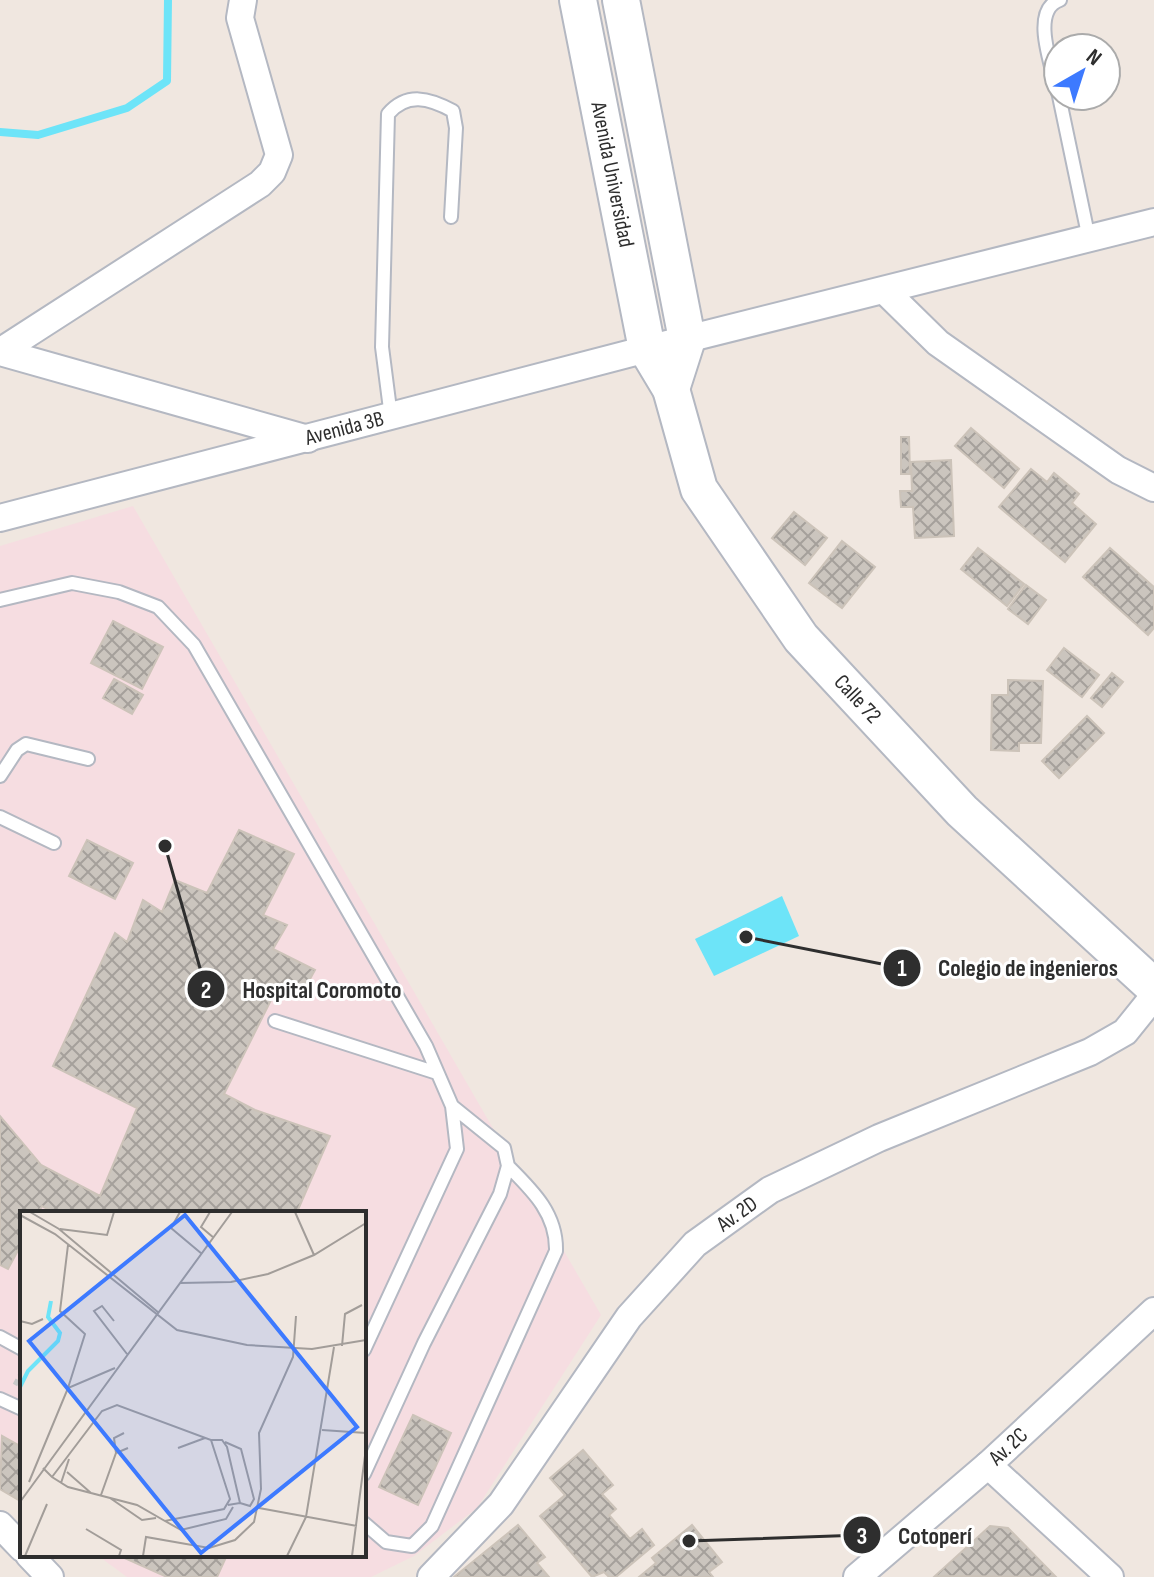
<svg xmlns="http://www.w3.org/2000/svg" width="1154" height="1577" viewBox="0 0 1154 1577" font-family="'Sofia Sans Condensed',sans-serif">
<defs>
<pattern id="building-cross-hatch" width="8" height="8" patternUnits="userSpaceOnUse" patternTransform="scale(2)"><rect width="8" height="8" fill="#cbc5be"/><path d="M0 0l8 8M0 8l8-8" fill="none" stroke="#a5a09b"/></pattern>
</defs>
<rect width="100%" height="100%" fill="#f0e7e0"/>
<path fill="#f6dde1" d="M133,506l468,809 -124,193 -63,48 -43,21h-244l-30,-22h267v-342h-342v284l-22,-17v-934z"/>
<path fill="#6de4f8" d="M782,896l17,40 -85,40 -19,-37z"/>
<g fill="none" stroke-linecap="round" stroke-linejoin="round">
<path stroke="#6de4f8" stroke-width="8" d="M0,132l38,3 89,-27 40,-27 1,-81"/>
</g>
<path fill="url(#building-cross-hatch)" stroke="#ccc3b9" stroke-width="2" d="M971,428l48,41 -15,19 -49,-42z
M901,437h8l1,37h-9z
M951,460l3,76 -39,2 -2,-31h-12l-1,-16h12l-1,-29z
M1031,469l16,13 7,-9 25,21 -7,9 24,21 -31,38 -66,-55z
M794,512l33,26 -22,27 -33,-27z
M842,541l33,26 -33,41 -33,-25z
M978,548l46,36 -17,22 -46,-37z
M1110,548l44,39v41l-6,7 -65,-58z
M1026,585l20,15 -18,24 -20,-15z
M113,621l50,26 -21,42 -51,-26z
M1064,648l35,27 -17,22 -35,-27z
M1112,673l11,9 -21,25 -11,-9z
M114,679l29,16 -11,19 -29,-16z
M1008,680l35,1 -2,62h-22v8l-28,-1 1,-55h16z
M1087,716l17,17 -45,45 -17,-17z
M239,830l55,24 -31,61 24,10 -14,24 42,21 -16,29 -21,-13 -54,108 31,16 75,26 -33,76 3,1h-245l-13,-7 -4,7h-16v30l-14,26 -8,-4v-149l41,49 59,31 37,-88 -84,-42 62,-133 12,9 16,-42 19,12 13,-32 32,13z
M87,840l46,23 -18,36 -46,-23z
M413,1415l38,18 -33,72 -39,-18z
M2,1436l20,11v55l-22,-13z
M583,1450l30,35 -11,9 14,15 -7,6 21,24 12,-10 12,16 -38,32h-7l-5,-5 -12,5 -52,-61 25,-21 -15,-17z
M518,1525l27,32 -8,6 12,14h-95z
M692,1525l30,37 -13,10 4,5h-74l17,-14 -4,-5z
M990,1526l18,2 48,49 -121,-1z
M118,1555h109l-10,22h-50z"/>
<g fill="none" stroke-linecap="round" stroke-linejoin="round">
<g stroke="#b4b8c2" stroke-width="16">
<path id="lane" d="M1058,93c-5,-24 -29,-83 2,-93
M1059,96l30,143
M391,417l-9,-70 6,-233c19,-22 41,-16 65,-3l3,17 -5,89
M0,600l72,-17 47,9 39,15 36,38 232,401 26,60 5,43 -93,201
M0,776l17,-26 9,-6 62,15
M0,817l54,26
M275,1021l162,52
M0,1337l22,12
M0,1399l22,10
M364,1474l60,-131 76,-149 8,-28 -4,-18 -52,-42
M364,1523l22,19 26,4 20,-20 124,-275c1,-37 -23,-60 -48,-85"/>
</g>
<g stroke="#b4b8c2" stroke-width="30">
<g id="street">
<path d="M886,292l52,51 180,127 36,18"/>
<path d="M1,351l259,-167 12,-12 7,-17 -39,-137 3,-18"/>
<path d="M0,352l308,87"/>
<path id="s1" d="M0,518l647,-169 507,-127"/>
<path d="M988,1465l122,112"/>
<path d="M0,1525l22,23"/>
<path d="M29,1555l21,22"/>
<path id="s2" d="M431,1577l70,-73 128,-187 66,-73 75,-54 109,-52 211,-86 35,-20 29,-36"/>
<path id="s3" d="M857,1577l131,-112 166,-154"/>
</g>
</g>
<g stroke="#b4b8c2" stroke-width="40">
<g id="secondary">
<path id="s4" d="M578,0l69,349 24,40 28,100 102,149 161,173 192,176"/>
<path d="M621,0l66,339 -16,50"/>
</g>
</g>
<path stroke="#c9c9c9" stroke-width="5" stroke-dasharray="6 4" stroke-linecap="butt" d="M15,1385l7,-13"/>
<use href="#lane" stroke="#fff" stroke-width="12"/>
<use href="#street" stroke="#fff" stroke-width="26"/>
<use href="#secondary" stroke="#fff" stroke-width="36"/>
</g>
<g text-anchor="middle" dominant-baseline="central" stroke-width="6" stroke-linejoin="round" paint-order="stroke">
<g font-size="22" fill="#2e2e2e" stroke="#fff">
<text stroke="none"><textPath href="#s4" startOffset="178">Avenida Universidad</textPath></text>
<text stroke="none"><textPath href="#s1" startOffset="356">Avenida 3B</textPath></text>
<text stroke="none"><textPath href="#s4" startOffset="770">Calle 72</textPath></text>
<text stroke="none"><textPath href="#s2" startOffset="478">Av. 2D</textPath></text>
<text stroke="none"><textPath href="#s3" startOffset="200">Av. 2C</textPath></text>
</g>
</g>
<g transform="translate(20 1211)">
<rect width="346" height="346" fill="#f0e7e0"/>
<path fill="none" stroke="#6de4f8" stroke-width="4" d="M0,176l8,-16 30,-30 2,-8 -12,-16 3,-16"/>
<path fill="none" stroke="#a29d99" stroke-width="2" d="M10,1l29,17 100,84M160,1l-9,16 31,26M190,1l-9,15 13,11M275,1l19,43M0,4l35,19 122,96 70,15 65,4 54,-9M40,18l47,6 7,-23M160,72l51,-1 37,-8 46,-19 52,-32M0,110l12,3 11,-5M94,110l-12,-15 -8,5 33,43M322,135l3,-32 17,-9M48,177l17,-54 -25,-23 8,-66M302,219l44,3M191,229h11l5,7 13,56 -12,2M205,231l16,7 13,50 -4,7 -10,-3M158,237l27,-10M96,242l-2,-15 10,-5M23,257l9,9 16,10 69,18 28,16 59,-12 6,-10 -19,-59 -94,-35 -15,6 -50,66M47,261l24,21M9,271l39,-94 47,-20M41,272l8,-24M81,284l15,-42 12,-5M90,287l32,22 14,-2M0,291l212,-290M239,297l98,18M145,310l16,9 45,-11 7,-12M66,318l35,21 -2,6M5,345l22,-52M123,345l3,-19 63,11 26,-8 19,-18 7,-33 -2,-56 34,-76 3,-41M267,345l19,-39 28,-170M332,345l14,-108"/>
<path fill="#3d7aff" fill-opacity="0.15" stroke="#3d7aff" stroke-width="4" d="M165,4l172,212 -156,126 -172,-212z"/>
<rect width="346" height="346" fill="none" stroke="#2e2e2e" stroke-width="4"/>
</g>
<path fill="none" stroke="#2e2e2e" stroke-width="3" d="M746 937L902 968M165 846L206 989M689 1541L862 1535"/>
<g fill="#2e2e2e" stroke="#fff" stroke-width="3">
<circle cx="746" cy="937" r="8"/>
<circle cx="165" cy="846" r="8"/>
<circle cx="689" cy="1541" r="8"/>
<circle cx="902" cy="968" r="20"/>
<circle cx="206" cy="989" r="20"/>
<circle cx="862" cy="1535" r="20"/>
</g>
<g font-size="24" text-anchor="middle" font-weight="bold" fill="#fff">
<text x="902" y="976">1</text>
<text x="206" y="998">2</text>
<text x="862" y="1544">3</text>
</g>
<g font-size="24" text-anchor="middle" font-weight="bold" fill="#2e2e2e" stroke="#fff" stroke-width="6" stroke-linejoin="round" paint-order="stroke">
<text x="1028" y="976">Colegio de ingenieros</text>
<text x="322" y="998">Hospital Coromoto</text>
<text x="935" y="1544">Cotoperí</text>
</g>
<g transform="translate(1082 72) rotate(39)"><circle r="38" fill="#ffffff" stroke="#ababab" stroke-width="2"/>
<path d="M0-6L14 30L0 20L-14 30Z" fill="#3d7aff"/>
<text y="-12" font-size="22" font-weight="bold" text-anchor="middle" fill="#2e2e2e">N</text>
</g>
</svg>
